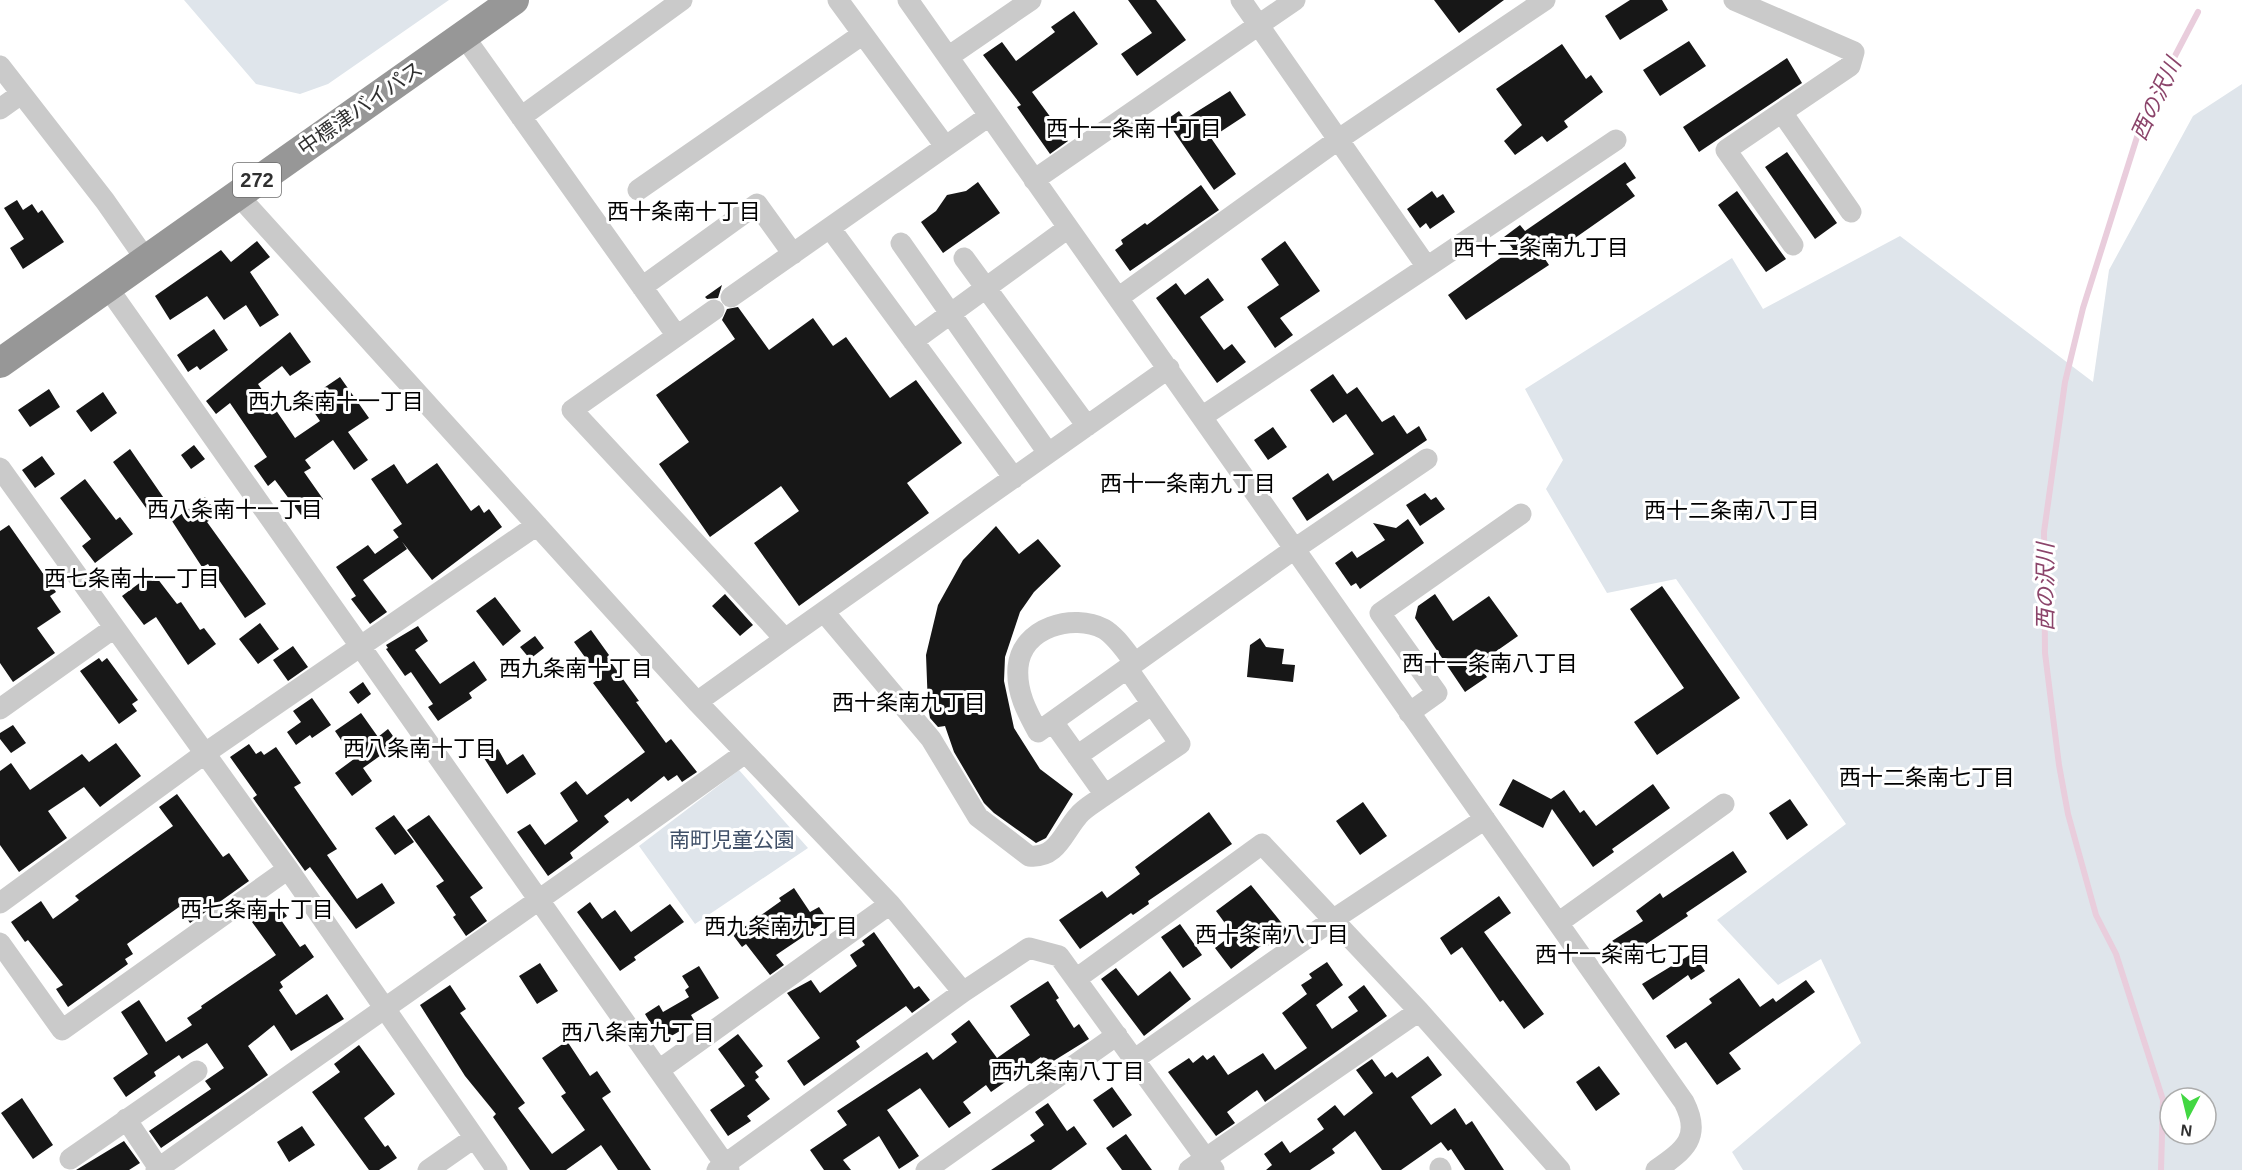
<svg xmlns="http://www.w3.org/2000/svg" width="2242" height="1170" viewBox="0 0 2242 1170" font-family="Arial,'Noto Sans JP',sans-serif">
<rect width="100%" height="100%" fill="#fff"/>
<path fill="#dfe5eb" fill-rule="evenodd" d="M184,0h265l-121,84 -28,10 -44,-10z
M2242,84v1086h-499l-11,-18 129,-109 -40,-84 -43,26 -61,-65 129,-96 -170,-245 -69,14 -61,-104 17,-29 -38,-71 207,-131 31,51 137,-73 193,146 16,-112 84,-154zM2170,1098h36v36h-36z
M739,770l69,78 -113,76 -56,-78z"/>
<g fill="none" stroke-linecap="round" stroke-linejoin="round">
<path stroke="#e9cddc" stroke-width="6" d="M2161,1170l2,-70 -47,-146 -20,-39 -28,-101 -9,-49 -14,-112 -1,-121 21,-150 18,-74 61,-193 54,-103"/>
</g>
<path fill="#171717" d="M1128,0h28l30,40 -49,36 -16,-22 31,-21z
M1434,0h70l-45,33z
M1630,0h32l6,10 -48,30 -15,-24z
M1074,11l24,33 -66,48 36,49 -18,13 -33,-47 4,-2 -38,-50 19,-13 14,19 39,-29 -4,-5z
M1689,41l17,25 -46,30 -17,-26z
M1562,44l24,35 5,-4 12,17 -39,29 4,6 -21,15 -5,-6 -27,19 -11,-14 18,-16 -26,-36z
M1787,58l15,25 -103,69 -16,-25z
M1230,91l16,24 -35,23 25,36 -22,16 -48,-70 13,-9 6,8z
M1787,152l50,71 -22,16 -50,-72z
M1625,162l11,16 -10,6 9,12 -90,63 4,6 -83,55 -18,-25 65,-46 -9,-12 16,-12 5,6z
M978,182l22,31 -57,40 -22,-31 15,-11 11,-16 19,-4z
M1201,185l18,25 -89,61 -15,-21 8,-6 -2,-4 24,-17 2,2z
M1432,191l5,7 6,-4 12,18 -25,17 -4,-6 -6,5 -13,-19z
M1737,191l49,68 -20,13 -48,-67z
M17,200l6,10 9,-6 6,9 4,-3 22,32 -41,27 -13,-21 14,-9 -20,-31z
M257,241l13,16 -20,15 29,43 -19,12 -14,-22 -22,15 -17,-24 -37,24 -15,-24 66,-46 10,12z
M1285,241l35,50 -40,27 13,17 -18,13 -28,-41 32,-22 -18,-26z
M1208,278l16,22 -24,17 24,33 8,-6 14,18 -29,21 -61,-85 20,-15 9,12z
M722,285l-4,13 -11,1 -2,-2z
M738,307l31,43 44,-32 20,28 13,-9 44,61 26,-18 46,63 -55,40 22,30 -130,93 -45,-63 45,-32 -18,-25 -71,51 -51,-73 30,-22 -33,-47 79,-56 -13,-19 5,-11z
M214,329l14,21 -28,20 -3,-4 -9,6 -11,-17z
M290,332l21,30 -21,14 -8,-10 -24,18 37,54 25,-17 -14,-21 34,-23 29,41 -21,14 20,28 -14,10 -21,-30 -28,20 6,8 -7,4 19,27 -22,16 -26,-35 -7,6 -14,-20 13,-9 -37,-54 -14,11 -10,-13z
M1333,374l14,20 10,-7 25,35 12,-7 13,19 12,-8 8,14 -120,81 -15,-23 36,-25 5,8 41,-27 -28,-40 -13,9 -23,-33z
M49,389l11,18 -30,20 -12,-17z
M103,392l14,21 -26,19 -15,-21z
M1273,427l14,20 -19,13 -14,-20z
M194,445l11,14 -14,10 -10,-14z
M130,449l40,58 -16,12 -41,-57z
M42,456l13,18 -20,14 -13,-18z
M437,463l34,48 8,-6 5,8 5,-4 13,18 -70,53 -39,-50 9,-6 -31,-45 23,-15 13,20z
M85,479l31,41 4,-3 13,17 -38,29 -13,-17 9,-7 -31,-41z
M1425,493l6,7 5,-3 9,12 -25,17 -14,-21z
M205,497l13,18 -11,7 59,82 -21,14 -37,-54 -6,3 -30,-46z
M1408,519l16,24 -64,46 -4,-6 -5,3 -16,-23 17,-12 5,7 28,-18 -12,-17 23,5z
M9,525l47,67 -6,4 11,16 -24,16 18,25 -42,29 -13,-19v-132z
M996,526l23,28 19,-15 23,27 -27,26 -14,20 -15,45 -1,24 10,47 26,41 33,25 -27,44 -10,5 -42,-30 -10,-10 -30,-51 -9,-26 -7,1 -8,-9 -2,-11 -2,-52 12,-50 25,-45z
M399,537l8,12 -44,31 24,32 -17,12 -19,-25 5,-3 -20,-29 32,-22 7,9z
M149,576l3,5 5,-3 20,26 4,-2 19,28 4,-2 12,16 -28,21 -32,-48 -12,8 -22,-29z
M1662,586l78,112 -83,57 -23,-33 50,-34 -54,-79z
M725,594l28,31 -13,11 -28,-30z
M1435,594l18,27 36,-25 29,40 -40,28 9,13 -22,15 -50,-74 3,-12z
M495,597l26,34 -18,15 -27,-35z
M260,623l19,26 -21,15 -19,-25z
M418,626l10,15 -13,9 25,34 34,-23 13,19 -18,13 3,5 -34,23 -10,-14 5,-3 -22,-32 -6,4 -19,-27 2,-1 -2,-3z
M591,630l18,25 -2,2 32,44 -3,1 30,41 5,-4 26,33 -15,10 -5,-7 -9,6 -4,-5 -33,26 -3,-4 -24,18 5,6 -39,31 3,5 -25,18 -31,-44 13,-8 15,21 33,-24 -18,-28 16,-12 11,14 58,-43 -52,-69 7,-5 -26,-36z
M535,636l9,12 -14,11 -10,-12z
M1260,638l6,9 18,2 -2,15 13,1 -2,17 -46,-5 3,-32z
M293,646l15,21 -20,14 -15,-21z
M99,658l3,4 5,-4 31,42 -6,4 5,7 -18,13 -39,-53z
M363,682l8,12 -13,10 -9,-12z
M312,698l19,27 -19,13 -2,-3 -14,10 -9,-13 14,-10 -8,-11z
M361,713l17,24 10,-8 10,14 -35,25 9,13 -20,15 -17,-23 19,-14 -19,-28z
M13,725l13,18 -15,10 -11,-14v-6z
M116,743l25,33 -41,31 -16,-20 -36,24 19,27 -48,34 -19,-27v-74l11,-8 19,27 52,-36 7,8z
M249,744l7,10 5,-3 3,4 12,-8 25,36 -7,4 43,62 -10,6 30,44 25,-16 13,20 -39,26 -46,-62 -5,4 -52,-73 4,-3 -27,-38z
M498,749l9,16 16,-11 13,20 -29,20 -23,-36z
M1513,779l38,20 13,-9 16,23 4,-3 12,16 57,-42 17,24 -58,41 2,3 -21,15 -41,-58 -9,19 -44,-23z
M177,794l46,63 6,-4 20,28 -59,42 -11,-16 -52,37 6,10 -8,5 3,5 -60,43 -12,-18 7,-4 -35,-45 -3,2 -14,-20 30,-21 12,18 26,-19 -4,-4 98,-70 -14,-19z
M1790,799l18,26 -21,15 -18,-27z
M1363,802l24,34 -27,19 -24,-34z
M1209,812l23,32 -84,57 1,3 -16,11 -2,-2 -51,36 -21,-29 43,-29 5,7 33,-24 -5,-7z
M394,815l20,27 -19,13 -20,-27z
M429,815l54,73 -13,9 17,24 -21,15 -13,-19 3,-2 -20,-29 8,-5 -37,-51z
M1733,851l14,21 -61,41 2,3 -64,43 -12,-18 31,-20 -7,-10 24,-18 3,5z
M1251,885l38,47 -20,14 -3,-4 -35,27 -16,-21 18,-14 -17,-23z
M794,888l16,24 9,-5 9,13 -52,35 8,10 -14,10 -24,-31 -4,3 -9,-12 48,-34 -2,-3z
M1499,896l12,17 -27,19 60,82 -20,15 -21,-29 -3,2 -38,-55 -11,8 -11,-17z
M590,902l12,17 13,-9 16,22 39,-28 14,18 -50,35 2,3 -16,11 -43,-59z
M278,904l9,12 -6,4 19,27 5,-3 9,13 -34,25 3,5 -4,3 17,25 31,-21 17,25 -53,32 -17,-26 -26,21 20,29 -107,73 -12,-17 62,-42 -6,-8 19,-13 -17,-25 -25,16 -3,-4 -25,17 2,4 -30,21 -13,-19 35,-24 -27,-42 18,-12 27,42 26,-17 -5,-7 15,-10 -1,-2 75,-51 -24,-33z
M1180,924l22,31 -19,13 -22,-31z
M874,932l40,57 5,-3 11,14 -18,13 -6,-7 -50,35 4,6 -56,39 -17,-25 33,-23 -33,-45 24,-13 9,13 37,-27 -7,-11 15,-10 -3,-4z
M1693,953l12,18 -14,9 -3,-5 -35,25 -11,-16z
M1327,962l16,23 -27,20 16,24 26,-18 -10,-14 16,-12 23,31 -122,86 -8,-12 -30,22 8,11 -19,13 -48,-64 21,-14 4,5 10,-8 4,5 7,-5 14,20 35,-22 12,17 32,-22 -25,-35 25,-19 -6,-9 11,-7 -3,-4z
M540,963l18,28 -21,13 -18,-28z
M699,966l20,32 -28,17 4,7 -27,16 -5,-8 -6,4 -12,-20 14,-9 4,7 26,-15 -4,-7 4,-3 -7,-11z
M1116,968l22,28 32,-25 21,28 -47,37 -43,-57z
M1739,978l21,29 13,-9 3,4 30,-22 9,12 -86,61 12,16 -24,16 -31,-43 -11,7 -9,-13 46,-33 -3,-4z
M1048,981l11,17 -3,2 18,28 5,-4 10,15 -42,26 -6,-8 -50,35 -5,-7 -23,17 8,11 -22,15 -29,-40 -33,22 32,46 -20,13 -20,-33 -36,24 8,10h-27l-14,-20 37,-25 -10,-14 90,-59 6,8 24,-18 -6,-8 18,-14 28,38 33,-23 -20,-29z
M450,985l16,24 -6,4 65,90 -7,5 34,46 33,-24 -24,-34 5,-3 -24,-35 25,-17 23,35 7,-5 14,21 -9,6 49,72h-33l-17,-25 -35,25h-36l-37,-53 3,-3 -31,-38 -45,-71z
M738,1034l25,32 -8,6 4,5 -4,3 15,19 -23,17 4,5 -23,15 -18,-26 35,-24 -27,-37z
M359,1045l36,49 -31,24 21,29 3,-2 9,13 -18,12h-10l-57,-78 28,-20 -6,-8z
M1428,1056l14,19 -31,22 20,28 24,-17 11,17 6,-4 32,49h-39l-14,-21 -3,2 -7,-9 -40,28h-19l-27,-39 -23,18 3,4 -25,17h-44l6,-5 -8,-11 18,-13 8,12 34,-24 -7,-10 18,-14 9,11 29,-23 -17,-23 16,-11 13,18 7,-5 5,6z
M1599,1066l21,28 -24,17 -20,-29z
M1112,1087l20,28 -19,13 -20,-28z
M22,1098l31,47 -20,14 -32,-46z
M1048,1103l19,28 7,-5 13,18 -36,26h-60l44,-29 -5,-6 14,-10 -9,-13z
M302,1126l13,19 -26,17 -12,-20z
M1126,1134l26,36h-30l-16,-22z
M124,1141l16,22 -11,7h-53z"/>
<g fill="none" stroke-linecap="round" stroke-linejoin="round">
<path stroke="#cacaca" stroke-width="21" d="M838,0l107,146
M908,0l776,1102c18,35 1,48 -28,68
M1734,0l120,52 -4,14 -124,84 67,95
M463,35l214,301
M948,57l83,-57
M0,66l105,135 42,60
M0,109l21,-15
M1783,114l68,98
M521,117l161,-117
M1034,180l261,-180
M638,190l225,-156
M237,194l460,508 193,202 73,88
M830,228l184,250
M901,243l147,210
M964,258l123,168
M1427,267l189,-127
M642,287l115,-83 36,50
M108,288l621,882
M731,297l258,-181
M1118,298l221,-159 206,-139
M913,341l155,-113
M1203,416l224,-149 -186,-267
M0,468l288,401 209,301
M824,612l107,127 47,78 51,39c28,3 34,-23 49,-40 6,-8 18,-14 27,-21
M785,639l384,-271
M1135,663c-9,-11 -19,-27 -31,-34 -31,-16 -82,-2 -86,38 -2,25 9,45 20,65l255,-182 134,-91
M697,702l88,-63 -213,-229 142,-100
M0,709l114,-81
M1409,713l28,-20 -57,-80 141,-99
M1053,722l52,73 75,-51 -53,-76
M1077,756l75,-52
M0,903l204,-149 333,-229
M1558,923l166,-119
M0,943l62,87 226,-161
M1076,979l186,-135 157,167 141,159
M1135,1059l199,-140 151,-100
M659,1070l231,-166
M126,1119l34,51
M70,1159l127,-88
M1440,1168l1,2
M156,1170c196,-140 394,-276 589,-417
M428,1170l46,-32
M717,1170l246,-178 66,-44 30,8 155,214
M926,1170l191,-135
M1189,1170l230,-159"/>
<path stroke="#979797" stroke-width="30" d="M0,363l514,-363"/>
</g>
<g text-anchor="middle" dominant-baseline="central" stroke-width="6" stroke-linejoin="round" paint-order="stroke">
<rect fill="#fff" stroke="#6e6e6e" stroke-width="1.5" x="233" y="163" width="48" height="34" rx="4.5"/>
<g font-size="20" font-weight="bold" fill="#303030">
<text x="257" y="180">272</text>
</g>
<g font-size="21" fill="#303030" stroke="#fff">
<text transform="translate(360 108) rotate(-35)">中標津バイパス</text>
</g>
<g font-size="21" fill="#405068" stroke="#fff">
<text x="732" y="839">南町児童公園</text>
</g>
<g font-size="22" font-style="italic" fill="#8b446a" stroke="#fff">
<text transform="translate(2156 99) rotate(-65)">西の沢川</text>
<text transform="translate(2045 587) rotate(-90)">西の沢川</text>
</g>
<g font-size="22" fill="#000" stroke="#fff">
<text x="1134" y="128">西十一条南十丁目</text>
<text x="684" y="211">西十条南十丁目</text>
<text x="1541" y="247">西十二条南九丁目</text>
<text x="336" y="401">西九条南十一丁目</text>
<text x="1188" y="483">西十一条南九丁目</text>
<text x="235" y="509">西八条南十一丁目</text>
<text x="1732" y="510">西十二条南八丁目</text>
<text x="132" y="578">西七条南十一丁目</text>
<text x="1490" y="663">西十一条南八丁目</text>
<text x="576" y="668">西九条南十丁目</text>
<text x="909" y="702">西十条南九丁目</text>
<text x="420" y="748">西八条南十丁目</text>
<text x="1927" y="777">西十二条南七丁目</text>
<text x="257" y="909">西七条南十丁目</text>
<text x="781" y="926">西九条南九丁目</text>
<text x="1272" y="934">西十条南八丁目</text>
<text x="1623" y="954">西十一条南七丁目</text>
<text x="638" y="1032">西八条南九丁目</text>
<text x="1068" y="1071">西九条南八丁目</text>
</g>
</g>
<g transform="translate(2188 1116) rotate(187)"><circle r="28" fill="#ffffff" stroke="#acacac" stroke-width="1.5"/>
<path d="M0-4.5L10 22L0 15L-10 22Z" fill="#42d742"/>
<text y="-9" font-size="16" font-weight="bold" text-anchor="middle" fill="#303030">N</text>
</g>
</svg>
